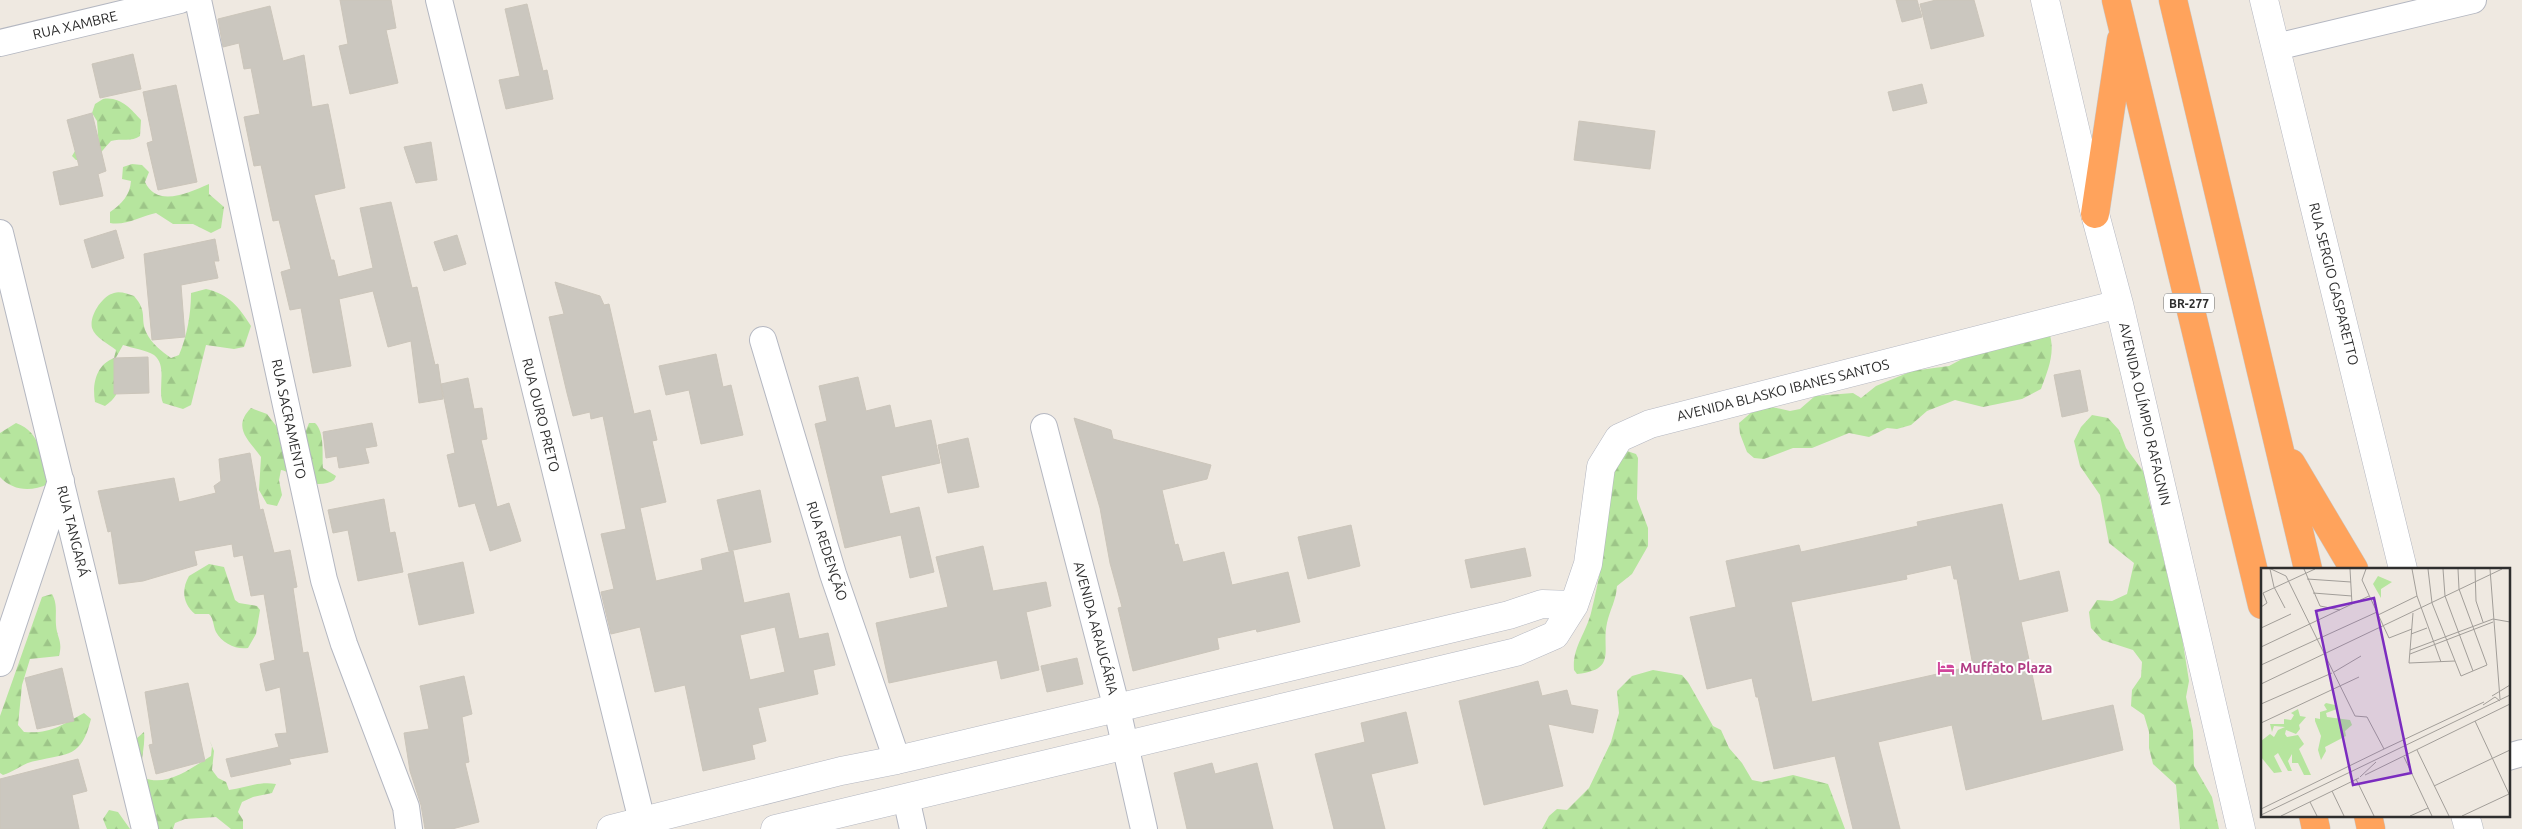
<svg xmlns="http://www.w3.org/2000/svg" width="2522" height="829" viewBox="0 0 2522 829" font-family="Ubuntu,sans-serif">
<defs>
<pattern id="forest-firs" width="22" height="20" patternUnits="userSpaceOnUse" patternTransform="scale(1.25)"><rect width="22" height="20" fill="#b6e59e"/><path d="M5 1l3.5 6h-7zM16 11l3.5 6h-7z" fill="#9dc588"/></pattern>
</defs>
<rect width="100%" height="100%" fill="#efe9e1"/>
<path fill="url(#forest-firs)" d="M103,99c17,-3 28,10 38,21l-1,16c-8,6 -19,2 -29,5 -14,15 -12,19 -35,19l-4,-4 3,-5 24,-3 -2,-27 -5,-8 3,-9z
M132,164l10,1 7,7 -4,10c12,26 43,11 64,2v10l15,13 -3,21 -10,5 -18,-9h-20l-17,-11c-15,3 -30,13 -46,10v-11c12,-8 20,-17 21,-31l-9,-2 1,-12z
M206,289c23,5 33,18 45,37l-7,21 -10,2 -28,-4 -15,60 -8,4 -20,-6c-6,-14 5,-37 -9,-48 -8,-5 -22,-7 -31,-10l-9,16c5,20 10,32 -9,45l-10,-4c-3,-18 1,-37 19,-44l2,-8c-7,-6 -21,-12 -24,-22 -3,-12 10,-32 22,-35 6,-2 14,1 20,3 14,16 6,22 12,36 5,11 15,19 25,26l8,-3c8,-19 12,-41 12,-62z
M2049,332c7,20 -1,38 -8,57l-19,10 -39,8 -28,-7 -28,11 -16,14 -14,4 -10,-1 -18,9 -20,-4 -37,15h-19l-29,11 -10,-1 -7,-6 -7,-18 -1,-11 14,-12 19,-4 18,4 10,-2 15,-13 38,-3 8,5 15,-12 36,-15 37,-5 50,-27z
M251,408l16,6 10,13 28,6 4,-10h6c10,9 7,32 8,45l13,8 -2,4c-9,7 -29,4 -39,-2 -6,-3 -7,-7 -14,-8l-2,10 3,15 -5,11 -10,-2 -8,-14 2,-33c-11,-16 -30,-29 -10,-49z
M2092,415l16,3 11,12 7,18 20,27 1,16 34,140 8,50 -3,16 7,34 1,35 18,31 7,32h-39l-4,-44 -23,-21 -4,-16v-16l-5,-17 -13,-9 1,-16 9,-13 1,-15 -9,-12 -31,-10 -11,-12 -2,-16 8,-12 15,1 15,-7 7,-31 -25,-20 -9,-48 -20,-29 -6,-25 7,-14z
M16,423c26,9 27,38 32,61 -17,8 -35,7 -48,-7v-44z
M1627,451l9,3 2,4 -1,41 11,29v18l-16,28 -15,12c-1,15 -7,23 -10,37 -6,27 11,47 -30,51l-3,-4c-2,-22 12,-37 17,-57 13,-51 18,-104 25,-155z
M209,564l15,3 11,33 4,3 18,3 3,4 -4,24 -8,14c-12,2 -26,-5 -32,-16 -3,-6 -2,-13 -7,-18h-14c-12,-10 -14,-24 -6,-38z
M52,594c6,11 3,19 4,31 1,13 7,16 3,31l-29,3 -8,26 -4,40 6,7c27,2 38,-7 60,-19l7,6c-10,39 -22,34 -56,42 -12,2 -21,11 -32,14l-3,-2v-57l42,-119z
M1653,670l29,5 6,7 25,44 8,4 8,18 13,15 10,17 10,2 31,-7 35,9 17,45h-303l7,-13 8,-7 10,1 22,-22 22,-46 8,-29 -2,-22 15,-15z
M144,732c2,16 -6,31 0,46 24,9 47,-10 67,-22l1,-10 -4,-9 6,14 -2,19 6,8 8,4 3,8c17,-2 29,-9 47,-6l-4,9 -19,4 -11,5 -4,10 5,8v9h-12l-15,-12 -31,2 -10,4 -2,6h-21l-17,-60 1,-30z
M109,810l9,2 12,17h-23l-4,-10z"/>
<path fill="#cbc7bf" stroke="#cbc5ba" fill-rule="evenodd" d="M340,0h51l5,28 -10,2 12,53 -48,11 -11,-48 9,-2z
M1896,0h21l5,17 -20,5z
M1936,0h38l10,36 -53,13 -11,-45z
M527,4l16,67 4,-1 6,29 -47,10 -7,-29 21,-4 -15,-67z
M270,6l13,55 21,-6 8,52 16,-3 17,84 -31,7 17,65h3l4,17 35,-9 -13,-60 31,-6 21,86 5,-1 18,78 3,-1 5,35 -24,4 -8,-62 -23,6 -15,-56 -34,8 12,67 -38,7 -12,-65 -11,2 -9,-38 10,-3 -12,-49 -6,1 -12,-56 -7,1 -10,-49 16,-3 -9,-46 -7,1 -5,-26 -16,4 -5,-28z
M133,54l8,35 -41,9 -8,-34z
M1922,84l5,19 -34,8 -5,-19z
M176,85l21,97 -39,8 -11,-47 6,-2 -10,-49z
M92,113l14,58 -8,3 5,22 -43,9 -7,-33 26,-6 -12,-46z
M1579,121l76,10 -5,38 -76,-9z
M431,142l6,38 -21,3 -12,-36z
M116,230l8,28 -32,10 -8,-28z
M457,235l9,29 -22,7 -10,-29z
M215,239l4,22h-5l4,17 -37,7 4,52 -33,3 -8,-86z
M555,282l45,14 4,9 5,-1 25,110 16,-4 7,30 -5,1 14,61 -26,6 16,73 47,-11 -2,-11 32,-8 11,52 45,-10 10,46 29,-6 7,32 -22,5 5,24 -60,14 8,33 -14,4 3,14 -52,12 -18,-86 -30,7 -15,-65 -29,7 -10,-42 13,-3 -13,-55 25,-5 -23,-113 -12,3 -1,-7 -17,4 -6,-23 -18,-76 15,-3zM775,627l10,45 -35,8 -10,-45z
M716,354l7,33 8,-2 12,50 -42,9 -12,-54 -23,5 -7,-29z
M148,357l1,36 -35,1v-36z
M2080,370l8,41 -26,6 -8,-42z
M858,377l8,34 24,-6 5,23 36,-8 9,43 -59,13 9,38 29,-7 15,65 -24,6 -9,-43 -56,13 -30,-124 12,-3 -8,-35z
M468,378l6,31 8,-1 5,31 -6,1 16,67 12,-4 12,38 -31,10 -15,-48 -16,4 -12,-52 8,-2 -14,-69z
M1074,418l37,12 2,9 98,26 -4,14 -45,11 13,55 3,-1 5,18 41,-10 8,33 56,-13 12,50 -43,10 -1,-3 -39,9 2,11 -86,22 -15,-63 4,-1 -12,-44 -10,-55z
M372,423l5,23 -12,2 4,15 -30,5 -2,-12 -11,2 -3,-26z
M968,438l11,49 -31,6 -10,-48z
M250,453l10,57 3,-1 11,44 16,-3 7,37 -4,1 10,65 5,-1 20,100 -39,7 2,5 -60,13 -5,-18 53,-12 -4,-13 12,-1 -7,-46 -14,4 -6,-27 15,-4 -11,-66 -13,2 -8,-41 -9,2 -2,-13 -38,7 3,14 -54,16 -24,3 -8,-53 -3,1 -10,-41 76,-13 5,24 37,-9 -2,-7 7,-5 -2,-22z
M760,490l11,52 -42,9 -12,-51z
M384,499l6,34 5,-1 8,40 -45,9 -10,-51 -15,3 -5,-23z
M2002,504l17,77 40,-10 9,40 -47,11 21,99 71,-16 10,45 -157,40 -14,-65 -74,17 22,87h-47l-18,-73 -61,13 -16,-72h-2l-4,-19 -45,11 -17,-72 46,-10 -10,-46 73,-16 2,7 117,-26 -1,-4zM1951,565l3,14h3l16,87 -161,36 -21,-100 116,-23 -1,-4z
M1351,525l9,41 -52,13 -10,-42z
M983,546l10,45 53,-9 5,24 -25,6 13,58 -38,9 -4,-19 -108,23 -13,-60 72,-16 -12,-50z
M1525,548l6,28 -60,12 -6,-28z
M463,562l11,51 -55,12 -11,-51z
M1077,658l6,26 -36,8 -6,-26z
M62,668l12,53 -37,8 -12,-51z
M464,676l8,38 -10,3 7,45 -4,1 14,59 -27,7h-27l-4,-24 -11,-34 -6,-38 25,-4 -9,-43z
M1538,681l4,15 25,-6 4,15 27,5 -5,23 -45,-9 15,62 -79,19 -25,-104z
M188,683l17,78 -49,13 -7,-29 4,-1 -8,-52z
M1406,712l12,51 -47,11 14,55h-51l-19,-75 50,-12 -4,-19z
M78,759l9,32 -15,4 7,34h-79v-50z
M1212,763l3,11 42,-11 16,66h-86l-13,-56z"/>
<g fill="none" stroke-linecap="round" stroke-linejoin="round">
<g stroke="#b4b7c1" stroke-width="28">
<path id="street" d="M198,0l126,580 20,64 62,163 3,22
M439,0l205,829
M0,43l180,-43
M2276,47l197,-47
M0,233l145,596
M763,340l70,234 64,186
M1044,427l73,282 27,120
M0,663l61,-182
M2508,757l14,-4
M906,798l7,31"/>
</g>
<g stroke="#b4b7c1" stroke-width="29">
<path id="secondary" d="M2045,0l50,214 24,90 122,525
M2264,0l139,569
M2465,815l4,14
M611,829l230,-58 56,-11 612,-145 33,-11 32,1
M775,829l741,-177 39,-17 19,-30 14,-41 13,-97 18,-29 31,-14 469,-120"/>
</g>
<g stroke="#c9c9c9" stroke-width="29">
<path id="highway" d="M2116,0l146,605
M2173,0l135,569
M2095,214l26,-174
M2291,463l63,106
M2313,815l3,14
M2368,815l3,14"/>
</g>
<use href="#street" stroke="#fff" stroke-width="26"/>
<use href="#secondary" stroke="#fff" stroke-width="28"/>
<use href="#highway" stroke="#ffa35c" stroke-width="28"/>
</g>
<defs>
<g id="hotel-bare" transform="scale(1.35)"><path d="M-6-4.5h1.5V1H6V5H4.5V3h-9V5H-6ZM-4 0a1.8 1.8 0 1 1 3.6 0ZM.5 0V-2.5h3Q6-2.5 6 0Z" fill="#d1479c" stroke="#fff" stroke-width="2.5" paint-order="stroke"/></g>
</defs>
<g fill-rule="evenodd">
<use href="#hotel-bare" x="1946" y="668"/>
</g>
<g text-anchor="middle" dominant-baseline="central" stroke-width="4" stroke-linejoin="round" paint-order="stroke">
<rect fill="#fff" stroke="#6d6d6d" stroke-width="1" x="2164" y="293.5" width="50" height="19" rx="4"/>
<g font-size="12" font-weight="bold" fill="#2e2e2e">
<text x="2189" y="303">BR-277</text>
</g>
<g font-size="14" fill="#2e2e2e" stroke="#fff">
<text transform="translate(75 25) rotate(-13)">RUA XAMBRE</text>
<text transform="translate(2334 284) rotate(76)">RUA SERGIO GASPARETTO</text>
<text transform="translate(1783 390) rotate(-14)">AVENIDA BLASKO IBANES SANTOS</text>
<text transform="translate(2145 414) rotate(77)">AVENIDA OLÍMPIO RAFAGNIN</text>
<text transform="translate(541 415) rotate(76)">RUA OURO PRETO</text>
<text transform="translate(289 419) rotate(78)">RUA SACRAMENTO</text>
<text transform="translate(73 531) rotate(76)">RUA TANGARÁ</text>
<text transform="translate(827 551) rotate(72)">RUA REDENÇÃO</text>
<text transform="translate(1096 628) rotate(75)">AVENIDA ARAUCÁRIA</text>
</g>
<g font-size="14" font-weight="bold" fill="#b23c85" stroke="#fff" text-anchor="start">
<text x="1960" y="668">Muffato Plaza</text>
</g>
</g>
<g transform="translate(2261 568)">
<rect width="249" height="249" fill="#efe9e1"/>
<path d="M117,8l14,6 -11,7v9l-8,-14zM65,135l9,2 2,4 -11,4 1,4 23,3 2,5 -7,6 1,5 -21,11 1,4 -5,9 -3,-10 3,-14 -6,-15v-3l5,1v-7l7,-2 -3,-5zM37,141l2,7 6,1 -7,8 1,4 -4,5 -10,-4 -1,4 2,3 11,-2 6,9 -5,5 12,26h-7l-6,-12h-6v-9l-4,7 4,10h-4l-10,-18 -4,3 8,16 -8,1 -13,-16v-16l9,-7 4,3 4,-7 7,-3 -11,-1 -2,6 -2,-8h14v-5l7,1 3,-5 -3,-2z" fill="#b6e59e"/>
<path fill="none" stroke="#a29e99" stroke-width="1" d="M9,1l4,18 11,21M10,1l15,7 69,140M43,1l16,37 20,4M89,1l2,35M105,1l-4,11 27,58 23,-9M151,1l5,27 24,66M167,1l4,34 29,73 26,-11 -28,-76 -1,-20M182,1l2,27 28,75M214,1l1,32 7,21M229,1l10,130M46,11l44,3M52,25l39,3M0,39l6,-4 -4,-10 52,-24M152,45l-4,50 46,-2M117,47l39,-19M0,60l30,-14M150,66l16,-6M0,79l108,-51M149,82l83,-31 17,3M149,86l83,-32M0,97l116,-53M73,104l27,-16M0,116l241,-115M231,128l18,-11M0,136l71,-31M222,137l12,-8 5,4M94,148l12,1 17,32 100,-47M214,153l35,75M0,155l98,-46M156,182l32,66M143,189l28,59M104,207l145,-71M99,209l16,-15M95,211l18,37M173,218l76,-36M71,223l12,25M49,234l7,14M0,241l123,-60M0,247l249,-120M20,248l78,-38M149,248l18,-8M201,248l47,-22"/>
<path fill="#7b2cbf" fill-opacity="0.15" stroke="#7b2cbf" stroke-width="2.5" d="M113,30l37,175 -58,12 -37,-174z"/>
<rect width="249" height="249" fill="none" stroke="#2e2e2e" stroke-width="2.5"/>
</g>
</svg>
